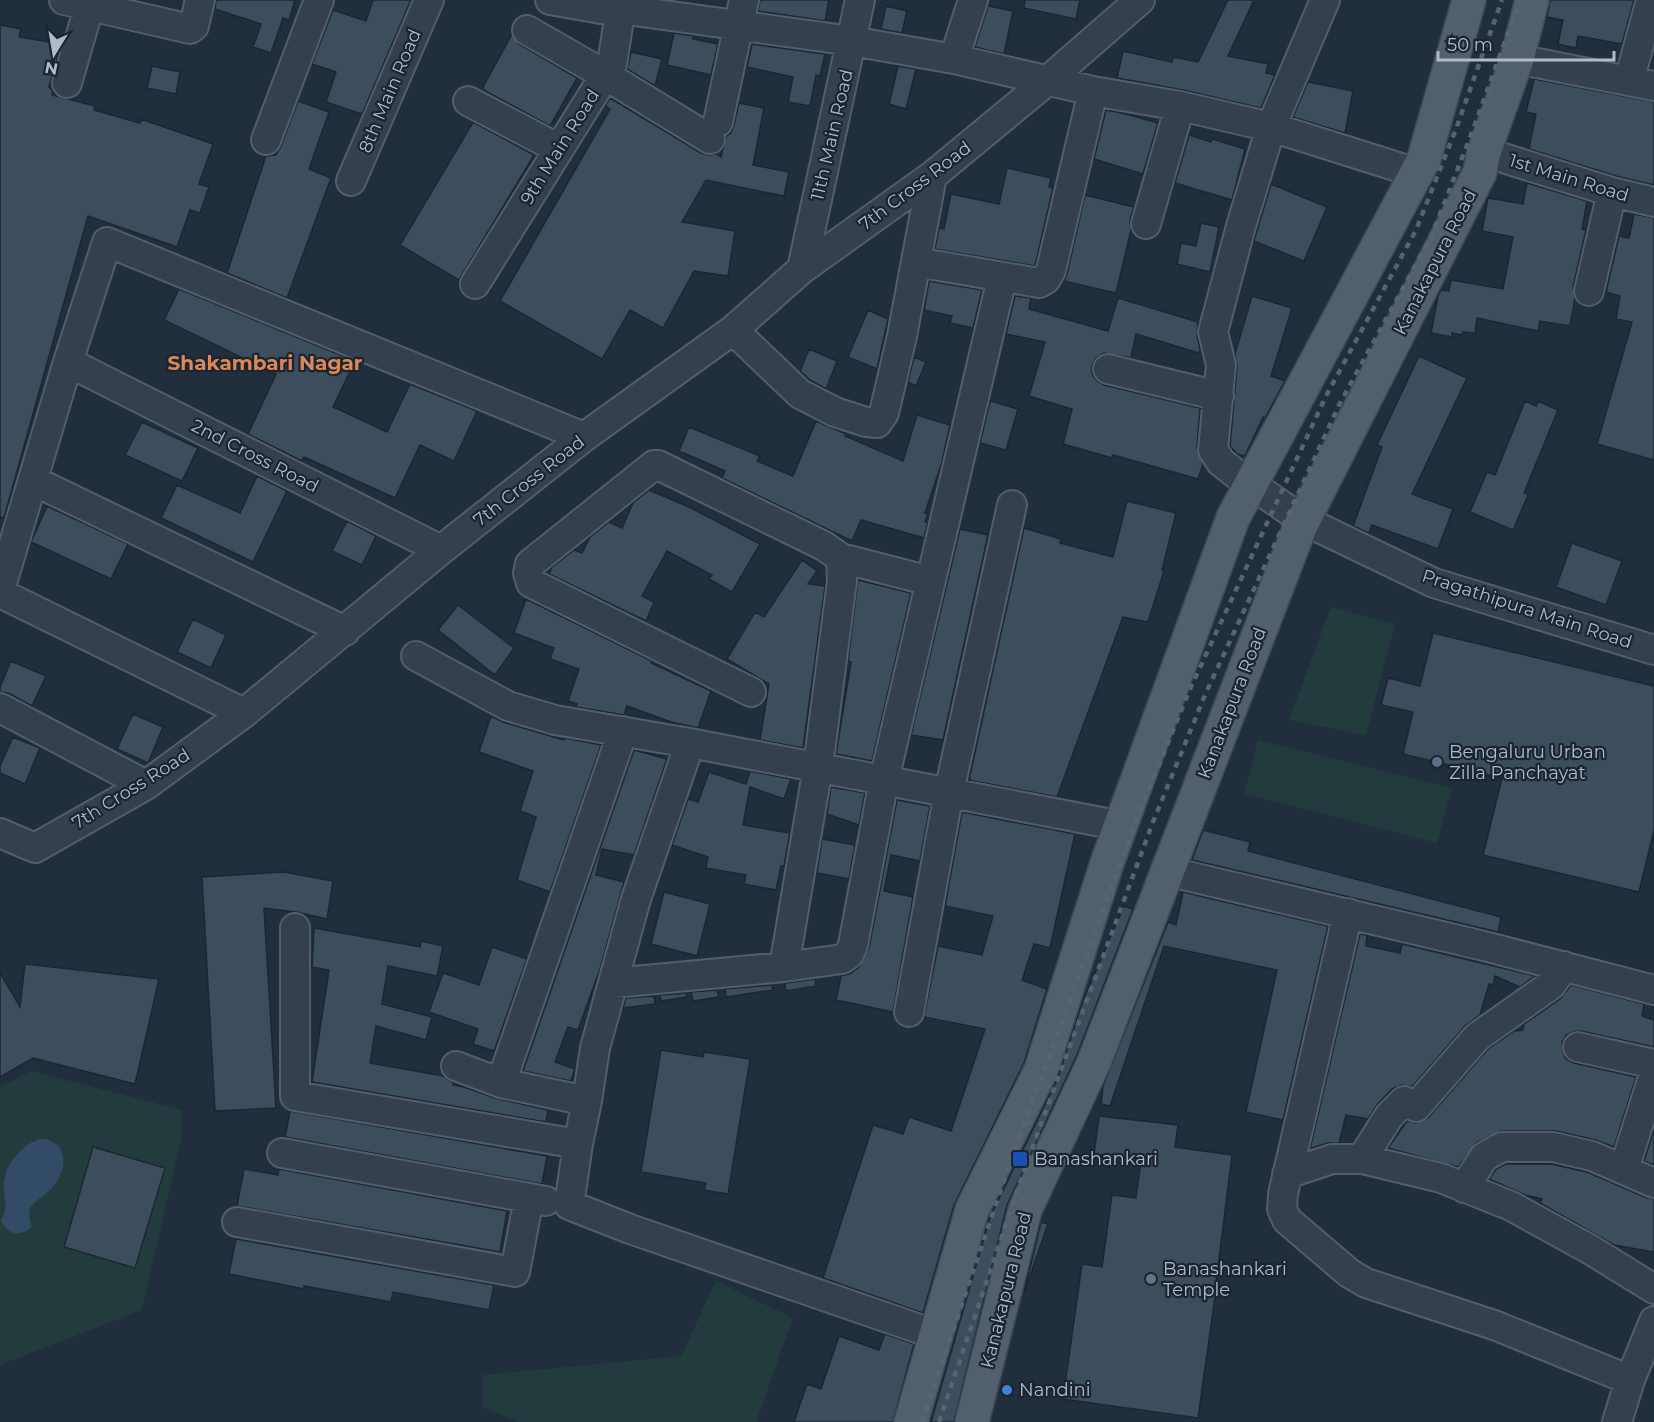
<svg xmlns="http://www.w3.org/2000/svg" width="1654" height="1422" viewBox="0 0 1654 1422" font-family="Montserrat,sans-serif">
<rect width="100%" height="100%" fill="#202e3d"/>
<path fill="#223c3e" d="M1331,607l64,17 -29,111 -77,-15z
M1258,740l194,48 -15,55 -193,-49z
M31,1071l151,39 -1,30 -39,170 -142,55v-278z
M716,1281l77,37 -37,104h-234l-39,-14v-33l198,-19z"/>
<path fill="#324b66" d="M39,1139h8l12,7c9,14 3,32 -8,43 -14,14 -28,14 -19,38 -11,10 -24,8 -31,-6 7,-12 4,-18 3,-31 -2,-23 15,-43 35,-51z"/>
<path fill="#3c4d5d" stroke="#1c2733" stroke-width="1.5" d="M216,0h79l-6,20 -6,-2 -12,35 -18,-6 8,-23 -46,-15z
M373,0h38l-49,114 -36,-12 10,-30 -24,-8 21,-54 33,11z
M760,0h69l-4,21 -67,-10z
M1025,0h55l-4,19 -52,-11z
M1228,0h26l-26,56 40,8 -2,9 9,2 -14,33 -78,-18 -66,-12 6,-27 49,11 1,-5 25,5z
M1550,0h84l-12,44 -44,-8 -2,12 -18,-4 5,-24 -16,-3z
M886,6l21,5 -5,22 -21,-4z
M988,6l25,5 -9,43 -29,-7z
M0,25l21,4 -2,8 42,7 -12,43 4,4 -1,4 43,11 -1,4 46,13 1,-4 72,25 -14,40 10,3 -9,26 -10,-3 -13,37 -89,-31 -84,302 -4,-1z
M674,33l20,3 -1,3 25,5 -7,31 -44,-10z
M512,34l7,10 58,34 -27,48 -68,-37z
M752,44l73,10 -5,22 -4,-1 -6,31 -22,-4 5,-25 -46,-10z
M631,52l31,7 -7,27 -28,-17z
M152,66l28,6 -4,22 -29,-6z
M898,66l18,3 -10,40 -17,-5z
M1534,79l120,23v83l-38,-9 -87,-27 7,-35 -10,-2z
M1308,82l45,9 -8,42 -52,-16z
M610,98l91,55 8,2 7,-1 5,3 5,-21 5,-3 3,-8 5,-22 25,5 -11,57 36,7 -5,24 -78,-16 -24,42 53,9 -7,45 -34,-5 -31,57 -33,-18 -28,49 -102,-58 110,-192 -5,-3z
M298,101l31,11 -20,57 22,9 -44,120 -60,-25 39,-117 10,-1 5,-9z
M1106,110l20,4 32,9 -15,51 -49,-15z
M473,122l61,33 -75,125 -59,-35z
M1189,135l22,7 1,-3 33,10 -13,51 -57,-17z
M1007,168l44,10 -2,9 4,1 -18,78 -100,-17 4,-21 5,1 7,-35 48,10z
M1527,183l60,18 -5,28 4,1 -13,57 2,11 -5,28 -30,-5 -2,10 -61,-13 -2,15 -12,-1 -1,3 -10,-2v4l-21,-4 7,-37 3,-6 8,1 2,-11 52,9 10,-52 -31,-6 6,-33 35,6z
M1271,184l56,23 -23,54 -50,-20z
M1085,195l49,12 -4,13 1,10 -15,63 -52,-12 3,-7z
M1634,214l20,4v242l-57,-16 35,-122 -16,-3 4,-23 -14,-4 13,-56 10,2z
M1201,223l18,4 -9,45 -33,-8 4,-21 15,3z
M929,281l53,9 -9,38 -23,-5 2,-7 -28,-6z
M179,289l176,72 -22,46 54,25 23,-48 67,27 -23,50 -34,-16 -25,53 -91,-41 -2,4 -54,-27 28,-60 -112,-54z
M1015,296l16,2 -2,11 79,22 10,-33 80,24 -1,13 3,14 -1,4 -63,-19 -5,24 -27,-5 -8,5 -4,8v8l5,7 7,4 96,23 -3,40 6,16 -5,15 -85,-24 -1,3 -49,-14 9,-35 -43,-13 16,-54 -39,-8z
M1252,296l40,12 -21,68 14,5 -20,37 -2,-1 -18,39 -8,-2 -7,-8 7,-79 -2,-13z
M868,310l20,9 -11,50 -29,-12z
M809,349l28,12 -11,28 -16,-9 -10,-9z
M1419,356l48,22 -55,116 41,15 -15,40 -66,-24 -3,8 -16,-7 29,-79 -5,-2z
M914,357l12,5 -10,24 -8,-4z
M990,401l28,8 -12,41 -26,-7z
M1525,401l11,5 2,-5 20,9 -34,83 4,2 -15,35 -43,-18 17,-40 8,3z
M917,415l33,10 -8,37 -17,51 3,1 -3,8h3l-4,16 -63,-18 -9,21 -130,-63 3,-7 -46,-20 10,-24 71,29 -3,5 36,15 23,-55 30,13 -1,2 58,25z
M142,422l56,26 -16,33 -57,-26z
M257,476l30,15 -34,71 -92,-44 16,-33 63,28z
M649,490l40,17 71,37 -28,48 -23,-13 3,-4 -45,-24 -25,45 12,6 -8,19 -97,-47 3,-7 22,-17 8,3 8,-16 19,-15 13,6 11,-25z
M1127,501l49,12 -14,57 2,1 -16,51 -25,-5 -66,180 -88,-17 55,-252 37,11 -1,4 53,14z
M47,506l81,38 -17,35 -80,-37z
M347,521l29,15 -14,29 -30,-14z
M960,529l28,6 -45,205 -32,-5z
M1572,543l50,18 -16,44 -50,-18z
M802,560l15,11 -9,13 17,2 -22,162 -43,-8 9,-56 -42,-25 28,-47 9,5z
M858,580l53,13 -39,168 -36,-7 15,-92 -3,-1z
M526,599l126,62 -1,2 60,28 -13,37 -27,-6 -44,-16 -3,9 -48,-8 1,-3 -9,-3 11,-32 -29,-10 4,-11 -40,-15z
M458,605l56,43 -19,27 -57,-45z
M193,619l33,16 -15,33 -34,-16z
M1433,633l221,53v144l-15,62 -156,-37 19,-77 -99,-24 10,-42 -32,-7 7,-27 32,8z
M11,661l35,15 -14,30 -24,-13 -8,-1v-5z
M133,714l30,13 -15,36 -31,-14z
M491,716l12,6 61,18 1,-2 36,7 -51,147 -33,-12 19,-63 -16,-6 13,-40 -54,-19z
M13,737l27,11 -15,36 -25,-11v-7z
M634,750l33,9 -33,96 -32,-6 -6,26 28,7 -24,87 -22,61 -10,-3 -13,35 20,7 -4,12 -48,-10z
M750,771l41,8 -7,20 -34,-12 -7,38 47,8 -6,33h-3l-5,24 -32,-6 2,-9 -40,-7 2,-11 -36,-12 16,-46 10,3 11,-30 37,12z
M831,787l34,6 -6,32 -32,-11z
M897,800l33,6 -10,55 -29,-6 -7,36 29,6 -20,115 -57,-12 5,-24 10,-3 8,-6 10,-19z
M962,812l113,22 -25,114 -16,-4 -12,36 25,9 -23,74 -70,142 -31,108 -100,-35 50,-153 30,9 6,-17 42,14 34,-102 -61,-12 14,-71 44,9 11,-39 -48,-10z
M1203,830l47,12 -2,9 253,66 -3,15 -306,-72z
M822,839l33,6 -6,34 -32,-6z
M284,872l49,9 -6,38 -31,-7 -32,-4 12,200 -61,3 -13,-234z
M664,892l46,12 -13,52 -46,-12z
M1183,892l145,34 -45,194 -37,-8 31,-142 -113,-24 -54,160 -9,-2 2,-18 65,-164 8,3z
M1124,906l9,3 -56,146 -70,150 -53,217h-23l59,-205 68,-139 24,-75z
M314,928l106,19 1,-6 22,5 -6,30 -49,-10 -6,38 50,13 -6,23 -50,-14 -6,37 73,13 11,7 -1,2 11,2 31,11 53,12 -2,12 -234,-40 17,-112 -17,-3z
M1360,934l7,1 -1,11 34,7 2,-9 133,32 -15,11 -25,-11 -2,9 -4,-1 -9,31 -15,11 -53,61 -10,-2 -10,4 -15,16 -9,14 -22,-4 -7,28h-12l-17,6z
M492,947l35,12 -33,92 -21,-7 5,-15 -49,-17 14,-39 36,12z
M25,964l134,15 -24,105 -102,-26 -33,19v-104l20,34z
M815,979l1,7 -30,5 -1,-8z
M772,985l1,5 -47,7 -1,-8z
M1571,985l73,19 -2,12 12,4v27l-73,-16 -8,1 -7,3 -4,8 1,9 3,7 8,4 62,14 -22,70 -18,-7 -40,-9h-55l-25,12 -18,24 -70,-19 19,-27 9,2 12,-5 60,-69 26,-18 9,-1 1,-6 36,-25z
M717,990l2,7 -26,4 -2,-9z
M687,993l-1,4 -25,4 -1,-6z
M654,996l1,8 -32,4 3,-10z
M661,1050l42,7 1,-5 46,7 -22,135 -24,-4 2,-7 -65,-11z
M290,1111l257,45 -5,28 -257,-47z
M1099,1116l79,9 -3,22 57,8 -16,128h1l-19,135 -135,-19 19,-135 20,3 10,-72 24,3 5,-37 -47,-7z
M1654,1129v36l-10,-4z
M93,1147l72,21 -30,100 -71,-21z
M1506,1164h45l36,8 60,26 7,1v53l-40,-7 -74,-42 2,-4 -17,-4 -36,-16 7,-10z
M244,1169l34,6 1,-6 228,42 -7,41 -263,-46z
M1041,1222l7,2 -24,69z
M236,1239l258,46 -5,25 -96,-18 -2,10 -87,-16v3l-75,-15z
M885,1334l29,10 -21,78h-99l13,-38 14,5 18,-53 40,14z"/>
<g fill="none" stroke-linecap="round" stroke-linejoin="round">
<g stroke="#525e6a" stroke-width="32">
<path id="minor" d="M64,0l126,29 4,-3 6,-26
M550,0l51,9h19l232,32 102,18 139,32 87,15 91,21 146,46
M1325,0l-54,127 -30,99 -28,106 8,33 -8,85 8,12 15,12 67,46 131,63 220,67
M527,30l78,45 105,64
M954,59l19,-59
M1517,59l137,27
M1629,81l22,-81
M67,83l24,-83
M468,101l91,48
M718,122l26,-122
M266,140l53,-140
M1484,152l128,40 42,10
M351,181l78,-181
M1146,224l34,-118
M916,262l123,21 7,-4 5,-9 42,-179
M802,269l58,-269
M475,284l137,-220 10,-64
M1589,291l23,-99
M733,330l67,64 35,18 31,10 11,1 7,-10 18,-77 30,-160
M68,362l373,188
M1108,369l111,27
M34,481l311,150
M841,558l89,23
M0,590l68,-228 39,-120 477,195
M0,593l244,120
M416,656l92,50 47,14 135,23 432,83
M751,692l-220,-109 -3,-10 2,-9 124,-99h4l166,81 17,12 1,23 -24,186 -34,200
M0,708l146,77
M690,743l-54,156 -41,149 -8,53 -9,43 -9,61 61,24 307,106
M0,833l35,15 111,-63 98,-72 197,-163 143,-113 149,-107 69,-61 130,-93 115,-95 93,-81
M1166,871l314,74 174,45
M1348,913l-65,281 -1,15 5,11 62,53 17,10 128,42 136,55
M295,928v168l283,48
M613,983l171,-16 58,-8 7,-5 4,-9 31,-165 118,-502
M909,1012l40,-220 63,-287
M1578,1047l76,17
M456,1066l45,17 86,18
M501,1083l122,-352
M282,1153l264,48
M1362,1159l27,-43 15,-15 12,6 61,-70 74,-52 13,-19
M1624,1169l30,-95
M1287,1174l45,-15h30l79,19 70,28 80,44 63,39
M1464,1188l20,-31 18,-10h51l39,9 62,27
M237,1222l278,50 14,-74
M1617,1422l13,-42 24,-59"/>
</g>
<g stroke="#3d4956" stroke-width="36">
<path id="major" d="M911,1422l61,-212 69,-140 66,-207 126,-345 191,-359 45,-159
M972,1422l53,-212 69,-148 206,-535 180,-355 4,-20 33,-93 15,-59"/>
</g>
<use href="#minor" stroke="#34404d" stroke-width="28"/>
<use href="#major" stroke="#525f6d" stroke-width="33"/>
<path stroke="#566474" stroke-width="4.5" stroke-dasharray="6 6" stroke-linecap="butt" d="M922,1422l90,-265 126,-341 52,-127 136,-293 90,-166 40,-101 46,-129
M939,1422l88,-260 126,-340 52,-127 135,-292 91,-166 40,-102 49,-135"/>
</g>
<circle fill="#5c6f8a" stroke="#1a2531" stroke-width="2" cx="1437" cy="762" r="6"/>
<rect fill="#1a4fb4" stroke="#1a2531" stroke-width="2" x="1012" y="1151" width="16" height="16" rx="3"/>
<circle fill="#6b7280" stroke="#1a2531" stroke-width="2" cx="1151" cy="1279" r="6"/>
<circle fill="#3f7fe0" stroke="#1a2531" stroke-width="2" cx="1007" cy="1390" r="6"/>
<g text-anchor="middle" dominant-baseline="central" stroke-width="4.5" stroke-linejoin="round" paint-order="stroke">
<g font-size="18" fill="#afbbc9" stroke="#1a2531">
<text transform="translate(390 91) rotate(-67)">8th Main Road</text>
<text transform="translate(832 135) rotate(-77)">11th Main Road</text>
<text transform="translate(560 147) rotate(-58)">9th Main Road</text>
<text transform="translate(1569 178) rotate(17)">1st Main Road</text>
<text transform="translate(915 186) rotate(-37)">7th Cross Road</text>
<text transform="translate(1435 262) rotate(-63)">Kanakapura Road</text>
<text transform="translate(255 456) rotate(27)">2nd Cross Road</text>
<text transform="translate(529 481) rotate(-38)">7th Cross Road</text>
<text transform="translate(1527 609) rotate(18)">Pragathipura Main Road</text>
<text transform="translate(1232 703) rotate(-69)">Kanakapura Road</text>
<text transform="translate(131 789) rotate(-32)">7th Cross Road</text>
<text transform="translate(1006 1290) rotate(-76)">Kanakapura Road</text>
</g>
<g font-size="18" fill="#afbbc9" stroke="#1a2531" text-anchor="start">
<text x="1449" y="752">Bengaluru Urban<tspan x="1449" dy="21">Zilla Panchayat</tspan></text>
<text x="1034" y="1159">Banashankari</text>
<text x="1163" y="1269">Banashankari<tspan x="1163" dy="21">Temple</tspan></text>
<text x="1019" y="1390">Nandini</text>
</g>
<g font-size="20" font-weight="bold" fill="#dd8756" stroke="#1a2531">
<text x="265" y="363">Shakambari Nagar</text>
</g>
</g>
<g transform="translate(54 54) rotate(191)" stroke="#1a2531" stroke-width="4.5" paint-order="stroke">
<path d="M0-4.5L10 22L0 15L-10 22Z" fill="#afbbc9"/>
<text y="-9" font-size="16" font-weight="bold" text-anchor="middle" fill="#afbbc9">N</text>
</g>
<path d="M1438 51v9h176v-9" fill="none" stroke="#afbbc9" stroke-width="3"/>
<text x="1447" y="51" font-size="18" fill="#afbbc9" stroke="#1a2531" stroke-width="4.5" paint-order="stroke">50 m</text>
</svg>
